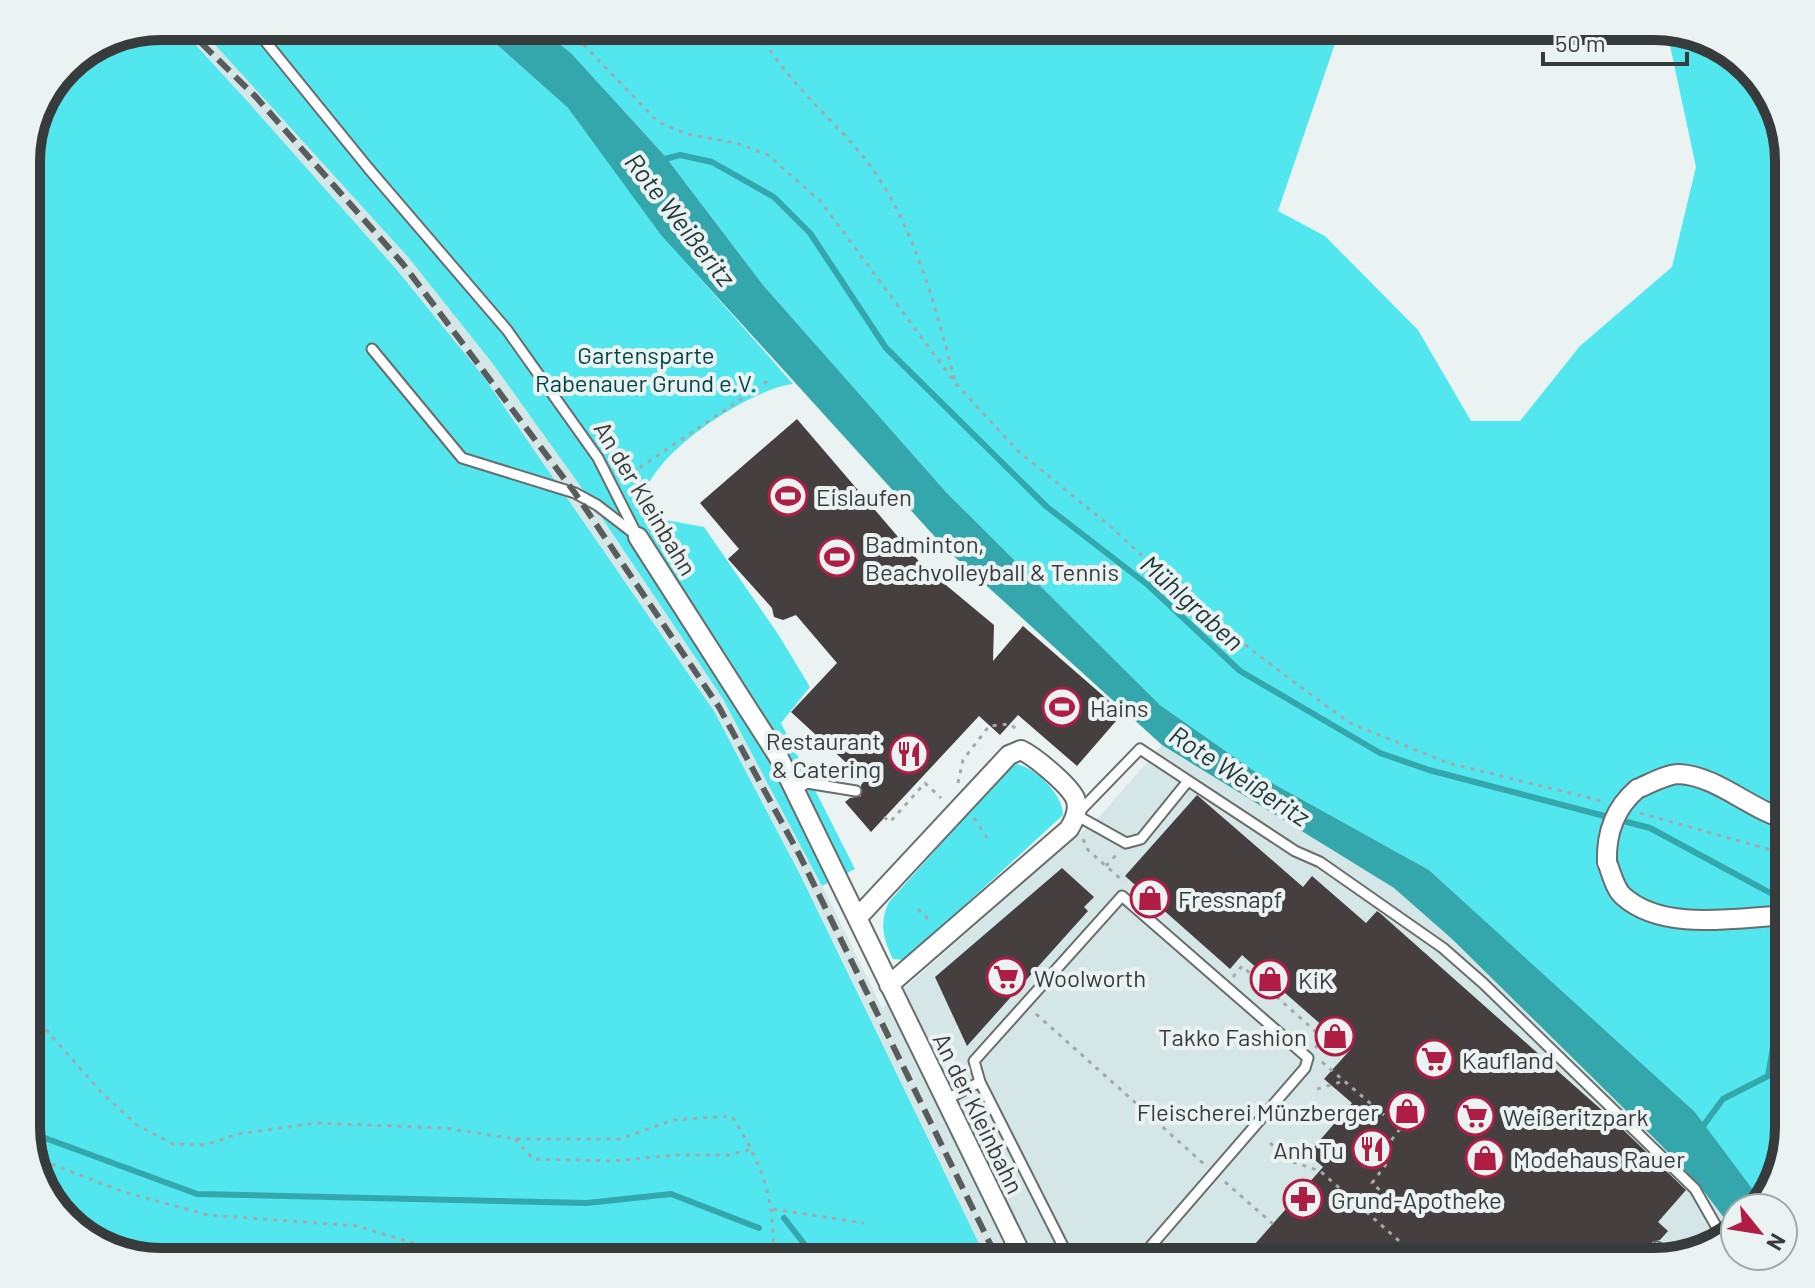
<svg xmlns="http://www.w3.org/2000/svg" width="1815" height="1288" viewBox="0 0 1815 1288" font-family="Barlow,sans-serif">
<rect width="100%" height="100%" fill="#ebf2f2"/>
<path fill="#d5e6e6" d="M172,26h26l7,6 203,225 85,107 93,130 137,205 75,137 84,172 219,-193 61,-70 232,143 58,51 206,203 41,43 35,46 -20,17 -60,14h-666l-187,-388 -87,-163 -231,-335 -86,-106 -148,-167 -55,-60z"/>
<path fill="#52e7ee" d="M161,26h11l22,17 55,60 148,167 86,106 231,335 86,163 188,388h-828l-81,-28 -35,-40 -18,-58v-984l14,-50 32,-42z
M198,26h278l92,82 94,127 131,149c-42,4 -158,78 -150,126l12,8 49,9 74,107 32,53 -29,36 74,146 -33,17 -99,-187 -137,-205 -93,-130 -85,-107z
M537,26h804l-63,185 47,25 93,94 53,91h49l60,-75 92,-79 24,-100 -27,-126 2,-10 65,23 39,47 14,59v968l-26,75 -68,-91 -266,-242 -162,-90 -107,-75 -214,-213 -183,-207 -98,-129 -94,-103z
M1017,764c20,5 46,31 46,51l-158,145 -12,-1c-10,-20 -14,-37 -4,-57l121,-135z"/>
<path fill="#33a7ac" d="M476,26h61l34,27 94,103 98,129 183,207 214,213 107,75 162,90 266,242 68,91 -1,5h-27l-1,23 -35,-46 -41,-43 -206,-203 -58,-51 -232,-143 -216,-196 -285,-314 -93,-127z"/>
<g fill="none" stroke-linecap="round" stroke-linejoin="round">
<path stroke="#33a7ac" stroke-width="6" d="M582,31l3,-5
M661,160l19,-5 32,7 62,35 36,36 76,115 161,159 101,78 92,86 140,82 49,17 221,58 139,75
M1768,1076l21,-12
M1700,1130l23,-31 45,-23 10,-58 11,-18
M26,1131l171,63 390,9 84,-9 88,34
M784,1218l25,32 3,12"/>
</g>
<path fill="#453f40" d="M797,419l126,147 71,59 -1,36 30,-35 100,87 -46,53 -59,-51 -18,20 -21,-19 -108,116 -26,-30 5,-4 11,-2v-11l4,-5 -74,-68 46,-49 -41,-48 -13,5 -9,-3 -2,-9 -44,-49 11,-10 -39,-46z
M1197,795l106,92 9,-11 54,47 11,-12 4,3 232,206 73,70 -28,32 10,9 -8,9 -8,2 -1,9 -10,11h-402l84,-95 -15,-13 44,-51 -28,-24 26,-29 -108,-95 -12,14 -105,-93z
M1062,868l32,29 -10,10 4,4 -121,135 -32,-69z"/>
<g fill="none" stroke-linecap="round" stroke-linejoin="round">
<g stroke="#686e6e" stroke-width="13">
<path id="service" d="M253,26l116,143 138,161 91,128 40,79
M372,349l90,109 113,35 22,12 39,30
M1188,781l-47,58 -15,4 -50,-28 64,-66 155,102 25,11 123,86 41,36 211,205 29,51
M795,790l12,-7 49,8
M945,1100l35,-18
M1657,1247l13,11
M1071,1262l-91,-180 -6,-21 148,-165 186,162 -3,10 -168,194"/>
</g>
<g stroke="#686e6e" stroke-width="22">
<path id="minor" d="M638,537l140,219 247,506
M1637,789c12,-5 30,-15 42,-15 39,2 72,37 110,46
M1607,862c4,10 8,27 16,34 41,37 116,21 166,19
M859,916l150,-161 12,-5c13,6 47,34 54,48 5,11 -1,23 -6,31l-180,156"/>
</g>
<path stroke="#a4a9a9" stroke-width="3" stroke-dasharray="4 6" stroke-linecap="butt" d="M560,26l23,18 75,78 29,12 49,9 32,12 53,47 135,182 62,67 93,76 95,88 88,67 56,41 98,40 154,38
M752,26c16,21 31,44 49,63 24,27 52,52 73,82 42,61 62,138 81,210
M623,479l149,-101
M958,783l5,-23 26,-34 21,-2 9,7
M1640,813l149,42
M884,817l6,5 35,-39 16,15
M974,818l13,20
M1083,839l5,11 36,32
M1106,866l10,-11
M918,909l14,14
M1233,977l9,-11 82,73
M26,1007l75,85 36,33 36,19 32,1 33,-11 78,-11 129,5 70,11h105l53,-19 59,-4c35,58 41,79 42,146
M1036,1014l168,150
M1315,1048l9,-9 16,13
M1322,1062l62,53
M1317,1089l27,-8
M1400,1129l-14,18 1,16 -15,20 34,31
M515,1139l18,20 79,2 64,-6h52l24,-6
M1270,1143l20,18 30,10 103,91
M33,1157l91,35 84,23 149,11 99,30 56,6
M1225,1182l48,42
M773,1209l91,14"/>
<use href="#service" stroke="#fff" stroke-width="9"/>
<use href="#minor" stroke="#fff" stroke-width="18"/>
<path stroke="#585c5c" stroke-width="6" stroke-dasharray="16 8" stroke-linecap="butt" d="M184,26l72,71 147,167 172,229 144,214 80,147 200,408"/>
<g stroke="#686e6e" stroke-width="22" stroke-linecap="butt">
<path id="minor-bridge" d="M1607,862c-1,-29 8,-54 30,-73"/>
</g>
<use href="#minor-bridge" stroke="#fff" stroke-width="18"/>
</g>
<defs>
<g id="stadium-ring" transform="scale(2)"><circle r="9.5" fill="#ebf2f2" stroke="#b01d44" stroke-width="1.5"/><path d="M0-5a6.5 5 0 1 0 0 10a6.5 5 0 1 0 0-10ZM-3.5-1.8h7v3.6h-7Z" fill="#b01d44"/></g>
<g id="restaurant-ring" transform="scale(2)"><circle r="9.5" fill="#ebf2f2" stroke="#b01d44" stroke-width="1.5"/><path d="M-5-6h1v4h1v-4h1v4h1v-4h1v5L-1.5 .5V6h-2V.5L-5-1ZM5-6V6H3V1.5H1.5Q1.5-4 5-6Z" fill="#b01d44"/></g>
<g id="shop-ring" transform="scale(2)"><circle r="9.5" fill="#ebf2f2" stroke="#b01d44" stroke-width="1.5"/><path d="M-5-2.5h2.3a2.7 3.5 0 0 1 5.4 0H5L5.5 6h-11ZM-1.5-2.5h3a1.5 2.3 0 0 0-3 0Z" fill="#b01d44"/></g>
<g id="supermarket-ring" transform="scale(2)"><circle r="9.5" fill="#ebf2f2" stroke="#b01d44" stroke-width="1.5"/><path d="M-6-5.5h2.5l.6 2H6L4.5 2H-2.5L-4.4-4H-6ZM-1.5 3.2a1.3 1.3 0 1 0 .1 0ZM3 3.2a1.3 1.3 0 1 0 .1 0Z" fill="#b01d44"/></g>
<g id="pharmacy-ring" transform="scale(2)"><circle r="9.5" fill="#ebf2f2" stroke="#b01d44" stroke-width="1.5"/><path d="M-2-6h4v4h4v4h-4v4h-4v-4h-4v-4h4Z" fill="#b01d44"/></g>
</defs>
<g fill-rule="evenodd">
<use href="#stadium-ring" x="788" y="496"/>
<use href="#stadium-ring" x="837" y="557"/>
<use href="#stadium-ring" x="1062" y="707"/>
<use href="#restaurant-ring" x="909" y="754"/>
<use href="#shop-ring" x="1150" y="898"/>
<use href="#supermarket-ring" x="1006" y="977"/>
<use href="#shop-ring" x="1270" y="979"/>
<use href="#shop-ring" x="1335" y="1036"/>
<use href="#supermarket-ring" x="1434" y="1059"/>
<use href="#shop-ring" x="1407" y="1111"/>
<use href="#supermarket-ring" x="1475" y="1116"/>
<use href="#restaurant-ring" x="1372" y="1149"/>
<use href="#shop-ring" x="1485" y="1158"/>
<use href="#pharmacy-ring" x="1303" y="1199"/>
</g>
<g text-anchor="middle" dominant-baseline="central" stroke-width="8" stroke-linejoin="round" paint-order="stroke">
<g font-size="24" fill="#004649" stroke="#ebf2f2">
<text x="646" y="354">Gartensparte<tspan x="646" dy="28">Rabenauer Grund e.V.</tspan></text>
</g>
<g font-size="24" fill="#383b3b" stroke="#ebf2f2" text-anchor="start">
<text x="816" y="496">Eislaufen</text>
<text x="865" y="543">Badminton,<tspan x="865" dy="28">Beachvolleyball &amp; Tennis</tspan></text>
<text x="1090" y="707">Hains</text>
<text x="881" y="740" text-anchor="end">Restaurant<tspan x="881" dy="28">&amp; Catering</tspan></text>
<text x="1178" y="898">Fressnapf</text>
<text x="1034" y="977">Woolworth</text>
<text x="1298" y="979">KiK</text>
<text x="1307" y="1036" text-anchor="end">Takko Fashion</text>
<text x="1462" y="1059">Kaufland</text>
<text x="1379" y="1111" text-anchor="end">Fleischerei Münzberger</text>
<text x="1503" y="1116">Weißeritzpark</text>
<text x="1344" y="1149" text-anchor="end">Anh Tu</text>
<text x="1513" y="1158">Modehaus Rauer</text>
<text x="1331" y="1199">Grund-Apotheke</text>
</g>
<g font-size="24" fill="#383b3b" stroke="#ebf2f2">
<text transform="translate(646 498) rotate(59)">An der Kleinbahn</text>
<text transform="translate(979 1113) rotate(64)">An der Kleinbahn</text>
</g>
<g font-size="26" font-style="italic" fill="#20393a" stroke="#ebf2f2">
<text transform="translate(681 219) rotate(52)">Rote Weißeritz</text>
<text transform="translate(1193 602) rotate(42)">Mühlgraben</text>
<text transform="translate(1240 775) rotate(33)">Rote Weißeritz</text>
</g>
</g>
<path d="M0 0H1815V1288H0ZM161 40H1654A121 121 0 0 1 1775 161V1127A121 121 0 0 1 1654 1248H161A121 121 0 0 1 40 1127V161A121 121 0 0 1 161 40Z" fill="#ebf2f2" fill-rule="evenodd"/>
<path fill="none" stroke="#383b3b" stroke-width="10" d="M161 40H1654A121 121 0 0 1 1775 161V1127A121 121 0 0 1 1654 1248H161A121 121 0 0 1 40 1127V161A121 121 0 0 1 161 40Z"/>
<g transform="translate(1759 1232) rotate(120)"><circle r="38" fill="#ebf2f2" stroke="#a3a9a9" stroke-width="2"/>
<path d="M0-6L14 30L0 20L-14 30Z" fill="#b01d44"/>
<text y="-12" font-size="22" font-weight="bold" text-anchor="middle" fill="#383b3b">N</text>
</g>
<path d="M1543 52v12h144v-12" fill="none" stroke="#383b3b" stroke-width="4"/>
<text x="1555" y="52" font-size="24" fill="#383b3b" stroke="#ebf2f2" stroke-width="6" paint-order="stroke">50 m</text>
</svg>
